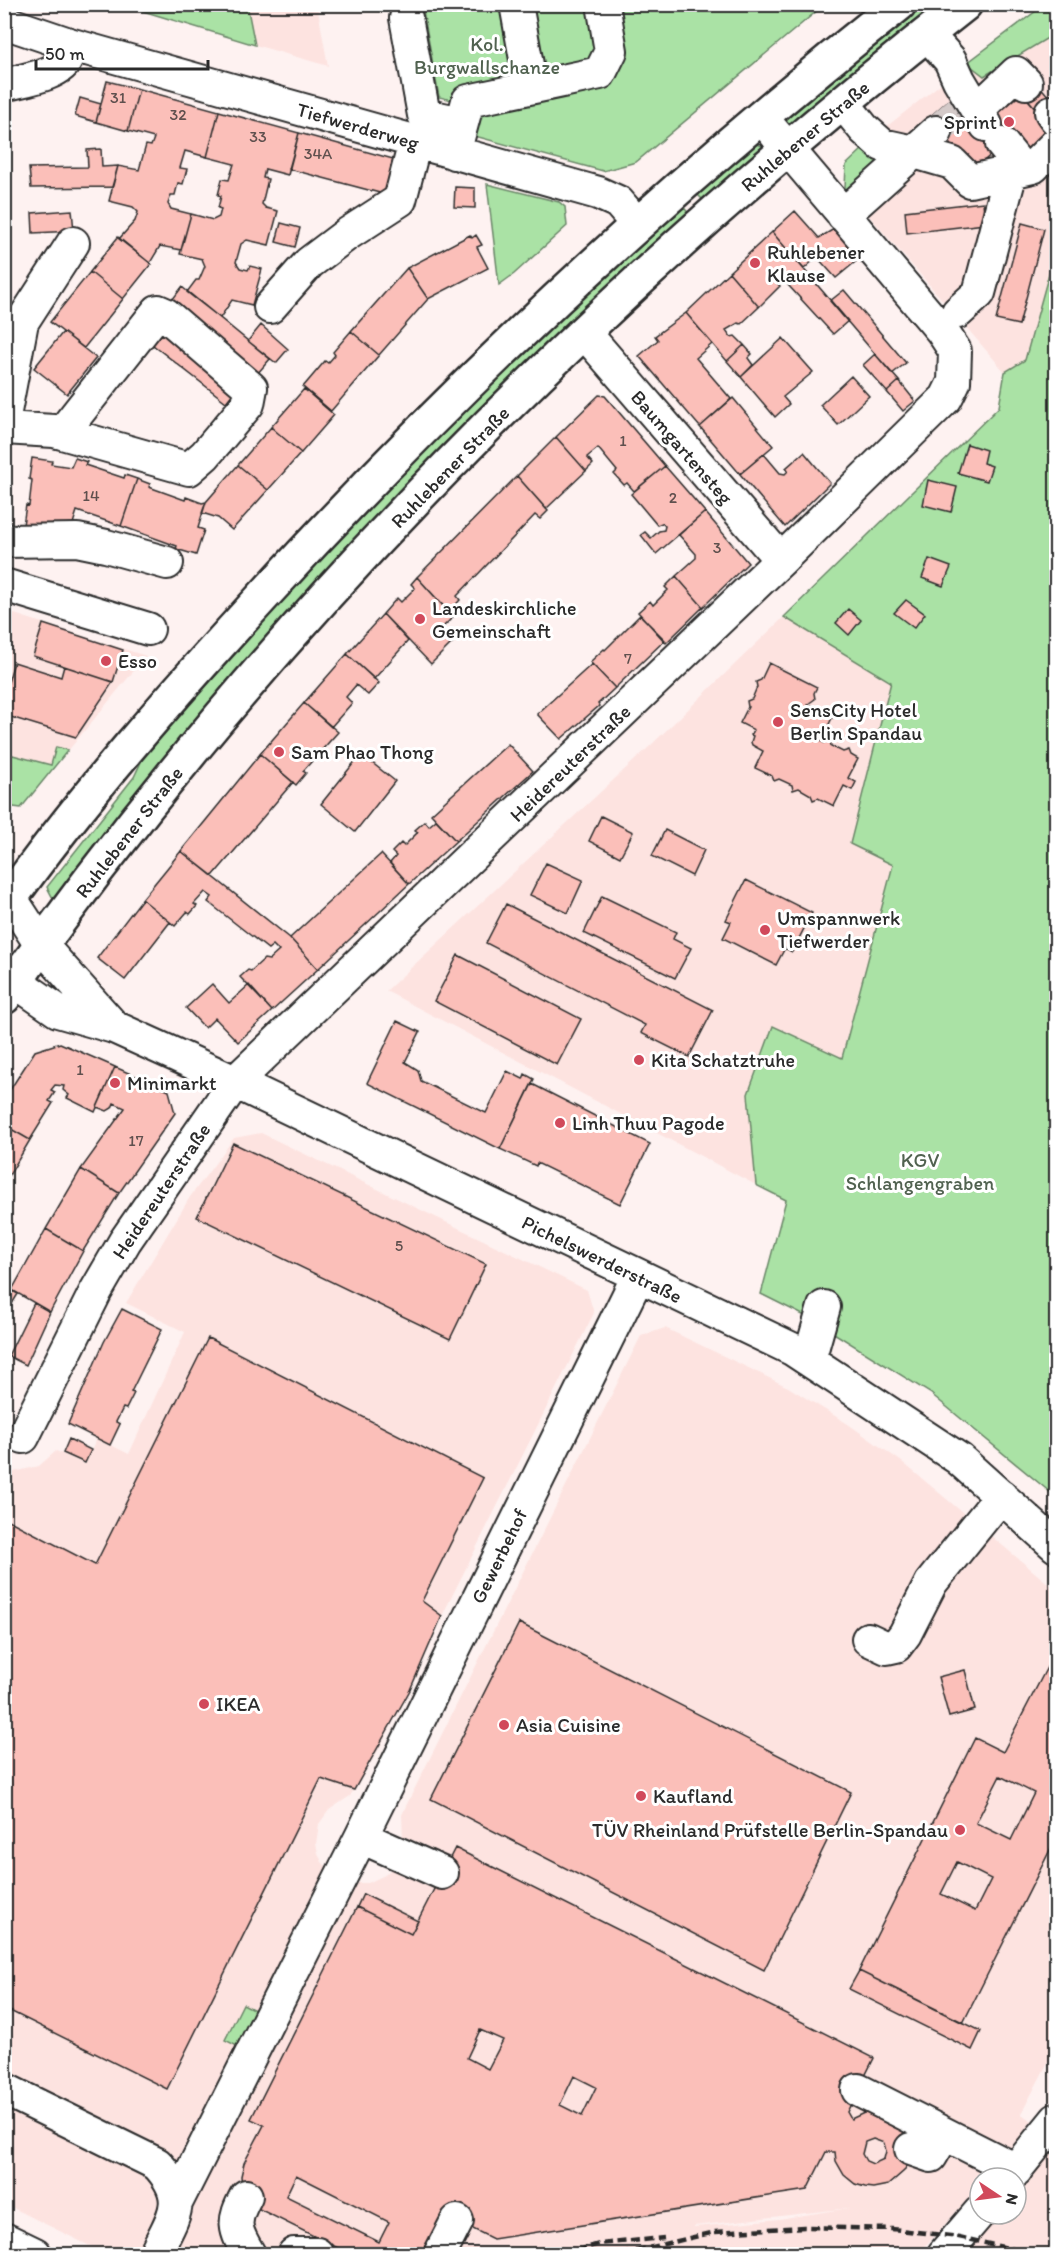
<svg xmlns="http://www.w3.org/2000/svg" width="1061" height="2259" viewBox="0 0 1061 2259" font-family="Itim,sans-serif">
<rect width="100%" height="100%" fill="#fef2f1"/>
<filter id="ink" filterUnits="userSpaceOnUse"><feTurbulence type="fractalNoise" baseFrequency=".0167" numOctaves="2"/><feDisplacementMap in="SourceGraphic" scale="12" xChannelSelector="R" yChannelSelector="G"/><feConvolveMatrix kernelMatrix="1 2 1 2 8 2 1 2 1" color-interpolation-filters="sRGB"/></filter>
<g filter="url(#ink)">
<path fill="#fde3e0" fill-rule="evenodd" d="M247,5h70l11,61 -73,-21z
M1056,33v215l-31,112 -20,12 -160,-184 1,-23 35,-34 86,-68 17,13z
M5,611l141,45 -125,152 -15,-2 -1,-6z
M784,617l107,65 2,182 -51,194 -68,-32 -26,68 8,91 -370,-194 263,-244z
M261,1133l326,157 7,23 -152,303 -32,74 -30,57 -30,49 -21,14 -10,14 -3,20 2,9 4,9 13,14 14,7h19l17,-8 12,-12 6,-21 -1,-27 4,-9 235,-470 24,-8 123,59 60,37 54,38 154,128v457l-35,67 13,8 -6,12 -41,44h-7v8l-55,60v8h-819l-101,-50 -1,-737 10,5 25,-6 17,-15 29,13 12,-26 32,16 56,-122 -59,-29 64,-106 44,-59zM849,2208l-70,11 -85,8v-1z
M1056,2134v120h-92l35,-40h17v-22z"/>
<path fill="#aae2a5" stroke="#6a8668" stroke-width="1.5" d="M123,5h124l8,40z
M422,5h402l-188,157 -33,9 -132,-36 7,-29 -39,-9z
M920,5h31l-160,126 -7,-9 2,-8z
M1044,5h12v28l-72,43 -17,-13z
M753,143l13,4 -59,57 -14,-14z
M866,146l13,17 -29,32 -5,-7 1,-23z
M487,184l72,18 6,5 2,19 -53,48 -15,11z
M679,202l13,15 -636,687 -9,-17 87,-110 13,-28 269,-299z
M1056,248v1249l-126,-104 -117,-73 -52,-26 25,-94 -30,-15 -8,-91 25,-68 69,32 51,-193 -43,-21 41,-162 -107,-65 215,-210 6,-35 20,-12z
M56,747l12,3 -47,58 -15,-2 -1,-53 46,12z
M243,2004l20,10 -18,36 -20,-10z"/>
<path fill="#fbbfb9" stroke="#2b2b2b" stroke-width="1.5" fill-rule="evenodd" d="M1032,77l24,28 -12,13 -25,-29z
M107,81l32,8 -11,42 -32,-9z
M139,89l80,22 -12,46 -22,-6 -5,17 7,1 -4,15 -5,-1 -3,12h-4l-3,9 3,5 20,5 -10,36 -21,-4 -10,17 -31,-24 16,-18 3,-9 -5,-5 -24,-6 9,-35 21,4 7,-25 5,1 3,-8 -26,-7z
M1022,93l34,39 -30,27 -34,-40z
M952,97l57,42 -38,33 -45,-52z
M80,98l21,6 -5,18 -21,-6z
M219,111l80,22 -11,42 -23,-6 -2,9 5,1 -6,25 4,4 12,3 -9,34 -22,-5 -6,4 -5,18 4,6 8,2 2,-4 12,3 -10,36 -20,-5 -12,18 -33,-26 9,-12h3l6,-14 -3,-7 -22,-5 11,-40 22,6 6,-3 2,-8 -3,-1 3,-12 -3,-1 4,-16 7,1 5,-16 -27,-7z
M299,133l105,29 -9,35 -106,-28z
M101,149l1,18 16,-1 -6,21 -81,1 -2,-20 59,-1 -1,-17z
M455,187l20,1v20l-21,-1z
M983,202l2,22 -78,9 -2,-22z
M72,210l2,21 -41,2 -1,-20z
M795,211l24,27 15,-9 25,30 -23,19 -19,-21 -13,12 -32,-37z
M281,223l19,5 -5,19 -19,-5z
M1022,223l22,6 -25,96 -23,-5z
M772,232l76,89 -15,13 -45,-49 3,-3 -6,-6 -7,8 2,2 -21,21 -30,-35z
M470,235l2,3 4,-3 6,10 -5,2 11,21 -60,31 -21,-31z
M118,237l33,27 -28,35 -33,-27z
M407,268l21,31 -49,56 -28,-24z
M90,272l33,27 -39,49 -34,-26z
M729,272l30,35 -18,17 -3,-1 -12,7 5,7 4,-1 9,9 -17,16 -41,-48z
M182,287l88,72 -13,15 -88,-70z
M844,290l62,73 -14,11 -62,-73z
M686,313l26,31 -16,14 35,41 -31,28 -61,-71 19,-16 -3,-4z
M155,323l82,65 -11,14 -82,-64z
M261,325l27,24 -12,14 -28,-22z
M351,331l28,24 -48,56 -28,-24 22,-26 3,2 7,-8 -2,-3z
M63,332l33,26 -29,36 -33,-26z
M783,338l30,34 -30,25 6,7 -14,13 -34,-40z
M744,345l8,9 -4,4 5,7 -12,12 -14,-16z
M875,354l24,27 -12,11 -24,-27z
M851,376l18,20 -31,29 -18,-20z
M899,381l16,20 -12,10 -16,-19z
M304,389l30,26 -33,38 -30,-26z
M599,395l6,1 60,70 -31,25 -7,-8 -3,2 -10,-11 3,-3 -19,-23 -11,9 6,7 -7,7 -30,-34z
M733,398l40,48 -33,28 -40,-47z
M271,427l30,26 -33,37 -30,-25z
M556,437l30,34 -40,38 -29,-33z
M967,444l19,6 -3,13 9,3 -5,15 -29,-8z
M804,452l26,31 -45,44 -45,-53 24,-20 16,19 5,1 3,-3 -2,-3z
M32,458l20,3 -1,3 20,3 4,-9 12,4 -2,3 39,13 1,-3 12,4 -16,47 -44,-15 -5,16 -21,-3 -1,4 -27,-3 3,-20 3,1 3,-26 -3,-1z
M238,465l30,25 -36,40 -14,-12 -16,-5 4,-11z
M665,466l40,46 -49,42 -15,-19 4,-3 6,6 8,-7 5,-1 1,-4 -3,-3 -5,2 -26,-31z
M517,476l31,35 -8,8 -5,-4 -78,81 3,4 -11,12 -32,-35z
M137,479l13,5 -1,3 36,13 1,-3 16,6 4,-1 -8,26 6,2 -8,25 -20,-6 1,-3 -56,-20z
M928,480l29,7 -6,25 -28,-7z
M705,512l43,51 -45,44 -27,-31 20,-18v-4l-17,-19z
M929,559l22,8 -8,19 -21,-8z
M676,576l27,31 -37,36 -28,-31 12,-11 3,4 15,-15 -3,-3z
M417,577l36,40 -12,12 12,13 -22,22 -48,-50 14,-16 4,4 14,-14 -4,-4z
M906,600l19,14 -11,14 -20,-15z
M848,609l13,11 -12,15 -13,-12z
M383,614l25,27 -34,38 -27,-25z
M640,615l25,25 -50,48 -25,-26 14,-13 1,1z
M43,624l80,26 -10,32 -80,-26z
M347,654l32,29 -11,12 -12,-10 -10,12 6,6 -21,24 -27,-24z
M14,662l47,15 3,-11 49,16 -37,55 -72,-22v-19z
M769,663l48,24 -3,6 1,6 -7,5 23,10 1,4 -11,23 3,2 6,-3 1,6 12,6 6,-2 2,5 7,4 -10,19 8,4 -4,8 -8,-4 -10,20 -16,-8 -5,2 -2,-5 -12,-7 -6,2 -1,-5 -13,-6 -5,2 -2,-5 -17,-8 8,-17 -11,-6 -1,-3 2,-6 -2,-1 3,-5 -14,-7 8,-16 -1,-6 5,-2 5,-12 -1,-5 5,-2z
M592,664l23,24 -17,16 1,2 -38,33 -24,-25z
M304,703l34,29 -35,39 3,2 -10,12 -36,-31z
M508,744l25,27 -77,70 -25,-27z
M260,754l33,28 -80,94 -32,-25z
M361,754l34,27 -40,51 -34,-28z
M601,816l32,16 -13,25 -31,-16z
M436,820l20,21 -47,43 -19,-21 6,-7 -4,-4 9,-9 3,3 14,-14 -3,-2 10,-9 4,5z
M665,830l39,20 -12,26 -40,-20z
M181,851l109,87 28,31 -46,42 -32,-34 8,-7 3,1 13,-12 5,1 10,-9 -6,-6 -5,4 -60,-47 4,-5 -7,-5 -11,12 3,2 -7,8 -3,-2 -12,14 -33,-27z
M381,854l28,30 -91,85 -28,-31z
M546,863l37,17 -15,33 -38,-18z
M746,880l66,33 -20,39 -7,-4 -9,17 -53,-27 8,-16 -5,-2z
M602,896l74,36 -3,7 18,9 -16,30 -91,-45z
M142,899l28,23 -45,58 -28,-22z
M506,904l207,106 -24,47 -48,-24 4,-8 -159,-82z
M458,955l123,64 -24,46 -123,-64z
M212,984l17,19 20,-18 23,26 -34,31 -23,-24 -10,10 -19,-20z
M397,1021l23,11 -15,30 13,8 3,11 65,32 21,-42 16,8 2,-5 9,5 -34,70 -133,-66z
M60,1043l55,24 -20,45 -28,-14 2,-3 -6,-5 1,-4 -9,-1 -4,5 4,2 -6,9 4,2 -23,37 -26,-15v-26l31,-48z
M115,1067l54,24 6,22 -56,80 -38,-24 44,-61 -11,-5 -2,5 -5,3 -10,-4z
M532,1084l118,60 -30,60 -83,-41 -1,3 -36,-17z
M4,1125l26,15 -26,44z
M233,1143l253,121 -36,75 -253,-122z
M81,1169l38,24 -36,58 -37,-22z
M46,1229l37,22 -33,61 -38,-22z
M4,1286l14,8 -11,18 -3,-2z
M34,1303l16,9 -24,53 -18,-9z
M122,1309l40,20 -31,63 3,1 -8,16 -3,-1 -7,14 4,2 -10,21 -42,-21 36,-82z
M208,1338l275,140 -61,123 20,15 -32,74 -56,100 -33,-11 -154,310 -163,-81v-490l91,47z
M69,1439l22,11 -6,13 -22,-10z
M519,1623l332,169 -87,178 -333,-171z
M1056,1650v188l-93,185 -104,-52 116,-233 28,14zM1000,1776l34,17 -23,47 -35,-17zM957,1862l34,17 -16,32 -34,-17z
M965,1670l10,40 -26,7 -11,-40z
M455,1848l419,210 -27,54 4,7 13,-6 11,-1 30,18 3,8 1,23 -5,10 -16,14 -15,3 -8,-1 -10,-3 -11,-9 -8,-14 -1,-9h-9l-19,38 -314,49 -44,-22 -19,37h-80l-95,-47 -13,-21 -1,-10 3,-13 20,-38 -13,-6 106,-212 54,27zM480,2030l23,10 -15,29 -21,-11zM574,2076l22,11 -14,29 -22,-11zM873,2139l11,4 2,8 -2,8 -11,5 -7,-3 -4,-7 3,-12zM296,2175l93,47 -10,20 -93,-46z
M363,1894l55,27 -7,13 -54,-27z
M859,1971l122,60 -9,19 -123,-61z"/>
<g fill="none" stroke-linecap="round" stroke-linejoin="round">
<path stroke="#d4cac9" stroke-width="32" stroke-dasharray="32 16" stroke-linecap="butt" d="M936,132l26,-23"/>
<g stroke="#2b2b2b" stroke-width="36">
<path id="minor" d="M516,4l15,83
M406,18l18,97 38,8
M4,22l65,22 529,149 20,9 19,22
M927,34l23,26 9,20 27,45
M4,85c17,-5 57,-10 63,-27 2,-4 2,-10 2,-14
M843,103l21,26 18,16 32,7 38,11 18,18 63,-14 23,-23
M977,110l39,-37 10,10
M1051,112l5,7
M454,153l14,-52 132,-28 11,-22 -8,-47
M843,215l93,-83
M270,307l39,-44 37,-28 54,-35 15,-58
M958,312l21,-19 32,-121 3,-13 -12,-15
M584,332l197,228
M4,417l18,-95 51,-79
M4,428l50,3 8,2 127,36 16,-14 43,-51 3,-16 -86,-74 -7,-3 -96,122
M4,541l73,-1 29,6 61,17
M4,585l144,44
M4,888l37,57 73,82
M4,969l12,13 42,29 56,16 121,55 557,267 167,110 97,87
M809,1360l15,-53
M23,1437l73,-146 29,-50 110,-159 546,-522 165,-162 8,-16 1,-31 -13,-20 -181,-214
M868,1639l19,9 9,-2 9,-12 26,-51 70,-87
M361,1837l81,36
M4,2089l153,75c33,36 16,52 -2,90
M858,2090l158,80
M911,2149l20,7 13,-22
M1009,2178l47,-58
M246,2196c-14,26 -12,33 3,58
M177,2201l184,-364 277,-561
M4,2239l31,15
M294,2254h23
M440,2254l17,-33
M944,2254l36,-42"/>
</g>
<g stroke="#2b2b2b" stroke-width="38">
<path id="major" d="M4,907c79,-111 171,-215 263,-315 195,-213 406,-409 632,-588
M4,997c265,-376 599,-710 961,-993"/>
</g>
<use href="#minor" stroke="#fff" stroke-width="32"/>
<use href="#major" stroke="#fff" stroke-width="33"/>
<path stroke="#2b2b2b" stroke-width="4.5" stroke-dasharray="9 4.5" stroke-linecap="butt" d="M564,2254l35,-10 65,-6
M623,2254l92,-22 89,-5 88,2 67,8 75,17
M1048,2254l8,-17"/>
</g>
</g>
<g fill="#d1495b" stroke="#fff" stroke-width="2">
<circle cx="1009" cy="122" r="6"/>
<circle cx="755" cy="263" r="6"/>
<circle cx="420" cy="619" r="6"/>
<circle cx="106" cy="661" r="6"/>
<circle cx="778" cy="722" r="6"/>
<circle cx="279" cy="752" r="6"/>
<circle cx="765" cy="930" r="6"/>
<circle cx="639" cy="1060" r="6"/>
<circle cx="115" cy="1083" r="6"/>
<circle cx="560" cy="1123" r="6"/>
<circle cx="204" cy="1704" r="6"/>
<circle cx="504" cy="1725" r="6"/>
<circle cx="641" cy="1796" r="6"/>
<circle cx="960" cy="1830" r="6"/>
</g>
<g text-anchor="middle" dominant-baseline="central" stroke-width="6" stroke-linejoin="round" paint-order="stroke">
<g font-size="16" fill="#5f504e">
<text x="118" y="97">31</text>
<text x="178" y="114">32</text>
<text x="258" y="136">33</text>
<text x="318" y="153">34A</text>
<text x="623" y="440">1</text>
<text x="91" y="495">14</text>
<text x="673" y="497">2</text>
<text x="717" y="547">3</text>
<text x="628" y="658">7</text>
<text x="80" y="1069">1</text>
<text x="136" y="1140">17</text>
<text x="399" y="1245">5</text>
</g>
<g font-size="20" fill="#516250" stroke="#fff">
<text x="487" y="44">Kol.<tspan x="487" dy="23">Burgwallschanze</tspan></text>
<text x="920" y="1160">KGV<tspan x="920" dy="23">Schlangengraben</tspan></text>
</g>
<g font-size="20" fill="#2b2b2b" stroke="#fff" text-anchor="start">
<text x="997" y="122" text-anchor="end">Sprint</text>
<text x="767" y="252">Ruhlebener<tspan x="767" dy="23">Klause</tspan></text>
<text x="432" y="608">Landeskirchliche<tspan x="432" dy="23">Gemeinschaft</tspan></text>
<text x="118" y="661">Esso</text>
<text x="790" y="710">SensCity Hotel<tspan x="790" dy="23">Berlin Spandau</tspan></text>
<text x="291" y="752">Sam Phao Thong</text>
<text x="777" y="918">Umspannwerk<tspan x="777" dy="23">Tiefwerder</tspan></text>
<text x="651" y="1060">Kita Schatztruhe</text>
<text x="127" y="1083">Minimarkt</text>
<text x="572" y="1123">Linh Thuu Pagode</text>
<text x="216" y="1704">IKEA</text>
<text x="516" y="1725">Asia Cuisine</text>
<text x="653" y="1796">Kaufland</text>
<text x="948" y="1830" text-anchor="end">TÜV Rheinland Prüfstelle Berlin-Spandau</text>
</g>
<g font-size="20" fill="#2b2b2b" stroke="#fff">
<text transform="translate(358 126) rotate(16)">Tiefwerderweg</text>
<text transform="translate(805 136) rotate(-40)">Ruhlebener Straße</text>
<text transform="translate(682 447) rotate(49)">Baumgartensteg</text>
<text transform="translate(450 467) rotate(-46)">Ruhlebener Straße</text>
<text transform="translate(570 763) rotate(-44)">Heidereuterstraße</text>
<text transform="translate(129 832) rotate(-52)">Ruhlebener Straße</text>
<text transform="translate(161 1191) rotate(-56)">Heidereuterstraße</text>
<text transform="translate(602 1259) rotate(26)">Pichelswerderstraße</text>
<text transform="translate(499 1556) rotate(-64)">Gewerbehof</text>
</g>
</g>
<rect width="1061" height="2259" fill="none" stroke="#fff" stroke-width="24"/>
<rect x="12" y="12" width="1037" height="2235" fill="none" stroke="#2b2b2b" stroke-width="2" filter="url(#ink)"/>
<g transform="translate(998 2196) rotate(103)"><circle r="28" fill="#ffffff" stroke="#aaaaaa" stroke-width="1.5"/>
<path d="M0-4.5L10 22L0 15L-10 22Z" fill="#d1495b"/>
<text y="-9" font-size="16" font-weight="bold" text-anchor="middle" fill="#2b2b2b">N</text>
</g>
<path d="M36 60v9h172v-9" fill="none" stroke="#2b2b2b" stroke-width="3"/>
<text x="45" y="60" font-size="18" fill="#2b2b2b" stroke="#ffffff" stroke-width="4.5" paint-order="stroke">50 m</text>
</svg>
